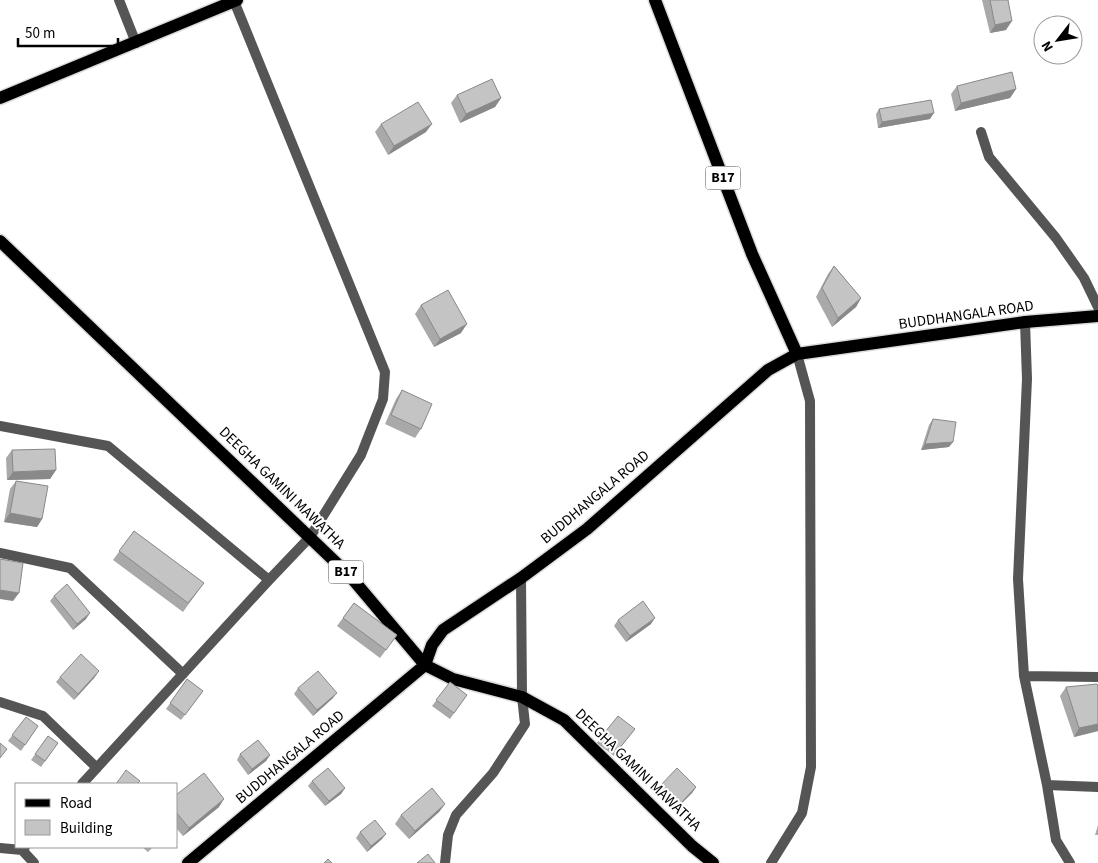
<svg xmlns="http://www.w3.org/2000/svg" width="1098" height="863" viewBox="0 0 1098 863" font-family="'Source Sans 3',sans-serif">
<rect width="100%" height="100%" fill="#fff"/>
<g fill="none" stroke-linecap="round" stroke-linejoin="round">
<g stroke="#dbdbdb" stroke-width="15">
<path id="primary" d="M655,0l97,254 45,100
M0,98l237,-98
M0,241l350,335 75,89 28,14 69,18 42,23 128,126 21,17
M188,863l237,-198 7,-20 11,-15 78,-52 66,-49 181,-159 29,-16 228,-32 73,-6"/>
</g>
<path stroke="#555" stroke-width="10" d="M119,0l17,43
M981,132l8,25 67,81 28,40 14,29
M1025,322l2,57 -9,200 6,97 23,109 9,55 14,23
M0,426l108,20 161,134
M0,553l70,15 113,106
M1024,676l74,1
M0,702l43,14 54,52
M82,784l187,-204 41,-43 51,-82 22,-56 2,-27 -151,-371
M1047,785l51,2
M0,848l22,2 3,-3
M22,850l12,13
M445,863l3,-28 8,-20 37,-42 32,-49 -3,-27 -1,-119
M771,863l31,-50 9,-46 -1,-366 -13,-47"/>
<use href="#primary" stroke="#000" stroke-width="12"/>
</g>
<path fill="#a9a9a9" d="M982,0h26l-2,30 -16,3z
M957,86l59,3 -6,9 -55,13 -4,-17z
M457,95l44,3 -6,9 -35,16 -9,-20z
M879,109l51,10 -52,9 -2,-14z
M381,124l45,8 -38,23 -13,-23z
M834,266l27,32 -5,9 -24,20 -16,-30 12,-23z
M421,305l40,28 -27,14 -19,-33z
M402,390l19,39 -6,9 -30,-14 11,-25z
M933,419l16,28 -28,3 8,-25z
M12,450l44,20 -6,9 -43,1 -1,-22z
M16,481l26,38 -5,8 -33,-5 6,-33z
M134,531l70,52 -21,29 -70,-52z
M54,596l32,23 -13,11 -23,-29z
M354,603l43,32 -17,23 -43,-32z
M618,620l33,4 -25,18 -12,-16z
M60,677h35l-21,23 -18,-18z
M187,679l16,12 -22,29 -15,-11z
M450,682l17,13 -17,24 -18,-13z
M1066,687h32v44l-24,6 -14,-41z
M298,688l35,10 -20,18 -19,-22z
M26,717l12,9 -17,25 -13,-10z
M635,729l-21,27 -17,-13 4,-6z
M48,736l10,7 -17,24 -10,-7z
M240,754l30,1 -4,6 -18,14 -11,-15z
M312,781l33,7 -4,6 -16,12 -17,-20z
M660,786l36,1 -4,6 -17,17 -19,-18z
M176,795l43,12 -36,29 -7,-8z
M445,804l-6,8 -30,27 -14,-15 6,-9z
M1098,825v10h-3z
M360,832l22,7 -15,13 -11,-14z
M142,847h11l-5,5z"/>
<path fill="#898989" d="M1012,21l-6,9 -16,3 5,-8z
M1016,89l-6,9 -55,13 6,-8z
M501,98l-6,9 -35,16 6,-9z
M934,113l-4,6 -52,9 4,-6z
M432,124l-6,8 -38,23 6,-9z
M861,298l-5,9 -24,20 6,-9z
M467,324l-6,9 -27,14 6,-8z
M953,442l-4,5 -28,3 4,-6z
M56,470l-6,9 -43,1 6,-8z
M10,513l32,6 -5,8 -33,-5z
M0,590l19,3 -6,8 -13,-2z
M90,613l-4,6 -13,11 4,-6z
M655,618l-4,6 -25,18 4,-6z
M99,671l-4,6 -21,23 4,-6z
M337,693l-4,5 -20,18 4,-6z
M1098,724v7l-24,6 5,-9z
M270,755l-4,6 -18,14 4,-6z
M696,787l-4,6 -17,17 4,-5z
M345,788l-4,6 -16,12 4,-5z
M224,799l-5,8 -36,29 6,-8z
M445,804l-6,8 -30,27 6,-8z
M386,834l-4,5 -15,13 4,-6z"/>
<path fill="#c4c4c4" stroke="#898989" d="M990,0h18l4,21 -17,4z
M1012,72l4,17 -55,14 -4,-17z
M492,79l9,19 -35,16 -9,-19z
M931,100l3,13 -52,9 -3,-13z
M418,102l14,22 -38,22 -13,-22z
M834,266l27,32 -23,20 -16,-30z
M448,290l19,34 -27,15 -19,-34z
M402,390l30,14 -11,25 -30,-14z
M933,419l23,3 -3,20 -28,2z
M55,449l1,21 -43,2 -1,-22z
M16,481l32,5 -6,33 -32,-6z
M134,531l70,52 -16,20 -69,-52z
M0,559l23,4 -4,30 -19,-3z
M67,584l23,29 -13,11 -23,-28z
M643,601l12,17 -25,18 -12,-16z
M354,603l43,32 -11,15 -43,-32z
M81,654l18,17 -21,23 -18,-17z
M318,671l19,22 -20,17 -19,-22z
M187,679l16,12 -18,24 -15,-12z
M450,682l17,13 -13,18 -18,-13z
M1097,684l1,3v37l-19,4 -13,-41z
M618,716l17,13 -17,21 -17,-13z
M26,717l12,9 -13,19 -13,-10z
M48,736l10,7 -13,18 -10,-7z
M258,740l12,15 -18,14 -12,-15z
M0,743l7,6 -7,9z
M328,768l17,20 -16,13 -17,-20z
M677,768l19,19 -17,18 -19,-19z
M126,770l14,11 -3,3h-21z
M204,773l20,26 -35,29 -13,-16v-17z
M432,788l13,16 -30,27 -14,-16z
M375,820l11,14 -15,12 -11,-14z
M428,854l7,9h-18z
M328,859l4,4h-8z"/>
<g text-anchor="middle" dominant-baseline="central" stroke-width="4" stroke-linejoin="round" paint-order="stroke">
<g fill="#fff" stroke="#4c4c4c" stroke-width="1">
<rect x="705.5" y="166.5" width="35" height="23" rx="4"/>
<rect x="328.5" y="560.5" width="35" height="23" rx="4"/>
</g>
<g font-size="14" font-weight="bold" fill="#000">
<text x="723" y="178">B17</text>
<text x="346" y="572">B17</text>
</g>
<g font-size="15" fill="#000" stroke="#fff">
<text transform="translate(966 315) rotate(-8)">BUDDHANGALA ROAD</text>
<text transform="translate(282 488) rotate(44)">DEEGHA GAMINI MAWATHA</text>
<text transform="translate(595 497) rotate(-40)">BUDDHANGALA ROAD</text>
<text transform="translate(290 757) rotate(-40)">BUDDHANGALA ROAD</text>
<text transform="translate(638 770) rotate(44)">DEEGHA GAMINI MAWATHA</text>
</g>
</g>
<rect x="15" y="783" width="162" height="65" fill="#ffffff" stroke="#999999"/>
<rect x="25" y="799" width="25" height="8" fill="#000000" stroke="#999999"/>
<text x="60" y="808" font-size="15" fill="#000000">Road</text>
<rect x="25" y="820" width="25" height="15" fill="#c4c4c4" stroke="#999999"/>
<text x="60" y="833" font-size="15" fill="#000000">Building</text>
<g transform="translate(1058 40) rotate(239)"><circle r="24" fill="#ffffff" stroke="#999999"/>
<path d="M0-4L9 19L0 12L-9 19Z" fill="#000000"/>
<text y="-8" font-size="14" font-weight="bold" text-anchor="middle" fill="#000000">N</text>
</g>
<path d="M18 38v8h100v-8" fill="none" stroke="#000000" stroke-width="2.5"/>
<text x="25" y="38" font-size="15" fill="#000000" stroke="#ffffff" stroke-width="4" paint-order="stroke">50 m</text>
</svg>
